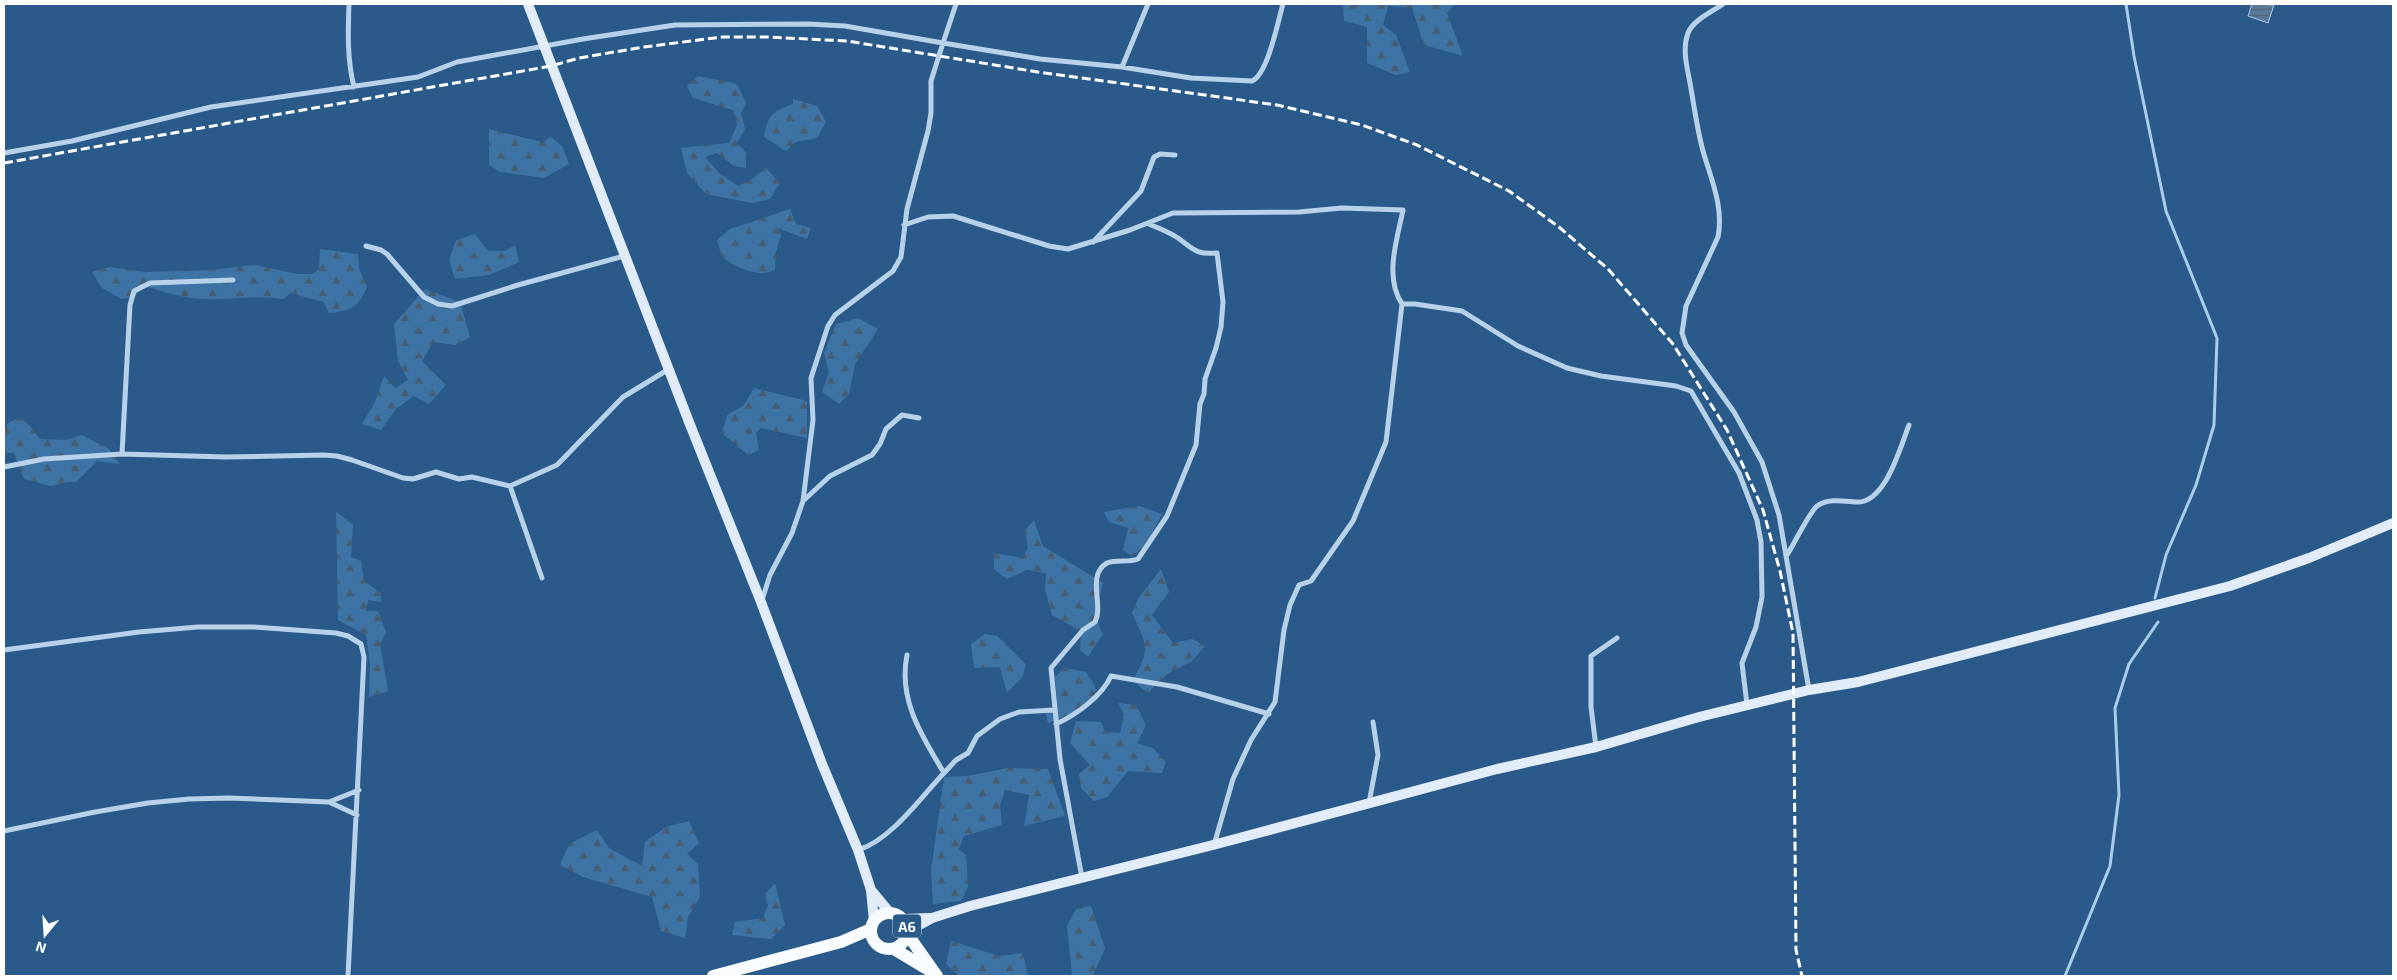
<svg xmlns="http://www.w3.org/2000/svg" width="2397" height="980" viewBox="0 0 2397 980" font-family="'Exo 2',sans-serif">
<defs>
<pattern id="forest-firs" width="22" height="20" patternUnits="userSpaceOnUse" patternTransform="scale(1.25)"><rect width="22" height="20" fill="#3e74a5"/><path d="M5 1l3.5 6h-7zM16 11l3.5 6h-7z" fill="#465e74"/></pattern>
<pattern id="water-rules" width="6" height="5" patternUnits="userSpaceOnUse" patternTransform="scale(1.25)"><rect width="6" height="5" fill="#5a7a9a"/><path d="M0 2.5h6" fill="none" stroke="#536373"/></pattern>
</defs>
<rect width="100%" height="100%" fill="#295a89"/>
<path fill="url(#forest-firs)" d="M1343,4h112l-8,9 16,43 -39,-11 -12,-37 -24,-2 -5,19 13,10 14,37 -14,3 -29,-12v-36l-23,-6z
M698,76l39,8 9,19 -5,10 4,16 -8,14 9,9v16l-12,-2 -17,-13 -12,4 15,17 18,12 13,-6 15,-12 14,15 -10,16 -18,4 -46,-9 -19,-21 -6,-25 48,-5 8,-18 -4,-15 -40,-12 -6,-12z
M793,99l24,7 9,16 -9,16 -21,4 -10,9 -22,-14c4,-23 9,-25 29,-33z
M489,129l53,13 9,-5 11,9 7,18 -25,14 -44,-6 -11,-7z
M790,209l6,15 15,4 -4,11 -29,-11 3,7 -5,17 -1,18c-18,8 -38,-2 -53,-13l-5,-17 13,-11z
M475,234l13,17h17l10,-6 4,17 -30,13 -34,4 -6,-19 7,-20z
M320,249l38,5 1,14 8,19c-8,20 -17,24 -38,26l-5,-11 -34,-9 -6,6c-27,-4 -54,1 -82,0 -20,-1 -38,-7 -57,-13l-11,11 -12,2 -20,-11 -10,-16 18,-5 35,5 64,-2 47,-5 41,9h15l7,-5z
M425,289l35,13 10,35 -14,8 -23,-3 -11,19 24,24 -17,19 -15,-8 -18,13 -15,21 -19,-6c4,-8 12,-18 14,-25 3,-7 5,-15 8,-23l12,12 12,-8 -10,-19 -4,-37z
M858,318l20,11 -23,35 -6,30 -10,10 -17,-12 7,-20 -5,-19 12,-29z
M754,388l53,13v37l-46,-10 -5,5 3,17 -11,5 -26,-22 5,-18 17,-10z
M21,418l11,10 8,11 25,1 17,-5 26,13 12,16 -23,-3 -21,21h-8l-18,4 -26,-7 -10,-26h-10v-23l5,-8z
M1139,506l23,8 -16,31 -14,11 -9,-6 5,-22 -19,-6 -5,-10z
M336,512l17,12 -2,33 10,4 3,20 17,12v9l-13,-2 -2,11h12l8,21 -6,12 8,47 -19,6 1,-32 -4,-30 -28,-15z
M1034,520l9,26 60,37c-5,21 -11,31 0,51l-15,23 -8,-7 1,-19 -29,-16 -7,-26 1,-16 -19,-3 -20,9 -13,-10v-16l28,5 6,-10 -3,-18z
M1161,569l8,23 -17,23 21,28 19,-4 13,7 -13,15 -26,14 -18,18 -15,-12c18,-34 14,-35 -1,-68l6,-14z
M985,634l12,2 29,28 -3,12 -16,17 -7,-26 -26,1 -3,-24z
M1064,668l22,4 9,14 1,11 -27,18 -21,8 -3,-12 12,-11 -2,-23z
M1118,703l18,2 10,20 -9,18 16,5 13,14 -4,11 -34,-2 -21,26 -13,4 -13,-13 -2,-14 11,-9 -20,-22 6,-22 25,1 4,10 15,1 4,-19z
M1008,768l40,1 17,47 -41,10 5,-31 -24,-5 -5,15 2,20 -38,11 -5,13 7,6 2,32 -7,14 -28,3 -2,-33 13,-94 23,-1z
M689,821l10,22 -12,11 11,10 2,33 -12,20 -3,21 -24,-7 -9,-34 -69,-20 -23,-12 9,-21 28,-14 12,18 33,18 3,-24 21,-15z
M775,883l10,42 -14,14 -39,-4 3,-13 28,-4 5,-13 -3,-11z
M1091,906l14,42 -12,28h-21l-5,-51 10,-17z
M951,941l48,15 24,-3 5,23h-69l-13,-12z"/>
<path fill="url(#water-rules)" stroke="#accde9" d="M2252,4l22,1 -6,18 -20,-7z"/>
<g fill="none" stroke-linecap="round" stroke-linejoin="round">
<path stroke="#accde9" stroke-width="3" d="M2126,4l8,52 32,155 51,127 -3,87 -18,60 -30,70 -11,43
M2065,976l45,-110 9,-71 -4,-87 14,-44 29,-42"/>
<path stroke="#b7d1e9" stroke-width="5" d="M349,4c-1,28 -2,55 5,83
M1723,4c-11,8 -30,16 -35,29 -6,16 -1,34 2,50 4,22 7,46 13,68 8,28 21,56 15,86l-32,69 -4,27 4,12 48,67 28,50 17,53 30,175
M1122,67l26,-63
M4,153l68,-12 139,-34 207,-30 39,-15 126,-23 92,-14 133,-1 37,2 98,17 13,-39
M904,225l24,-8 25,-1 96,30 19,3 62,-19 43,-17 126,-1 43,-4 61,2c-6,30 -19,67 -1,94h13l47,7 56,35 49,22 34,8 75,10 15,5 48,82 18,47 4,22 1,55 -6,30 -14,36 5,42
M1093,242l48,-51 13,-34 6,-3 15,1
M366,246l15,4 6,4 37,43 14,7 14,2 66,-21 106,-29
M122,454l8,-149 4,-14 16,-8 83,-3
M4,467l40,-8 78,-5 104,3 97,-2 14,1 15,4 51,18 10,1 23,-7 23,7 13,-2 38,9 47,-21 66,-68 46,-28
M510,486l32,92
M803,501l10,-81 -2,-42 17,-52 7,-11 58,-44 8,-14 6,-48 21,-78 3,-18v-32l12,-38 97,16 82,8 69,11 61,3c16,-7 26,-60 31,-77
M1787,555c7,-11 22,-42 30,-49 11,-8 26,-5 38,-4 30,3 45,-54 54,-77
M762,600l8,-25 22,-42 11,-32 27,-25 42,-21 8,-11 6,-15 16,-14 17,3
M4,650l135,-18 59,-5h56l82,6 12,3 13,8 3,13 -16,319
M1056,724c20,-9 46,-28 55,-48l66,11 92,27
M1596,747l-5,-40v-51l26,-18
M944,773l12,-13 12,-7 9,-17 23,-17 19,-7 35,-2
M329,802l30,-12
M1369,803l9,-48 -5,-33
M4,831l91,-19 53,-9 41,-4 40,-1 100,4 28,13
M1214,845l19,-66 18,-39 24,-38 9,-72 6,-25 9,-20 12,-4 42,-60 33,-79 16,-138
M858,850c33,-10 62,-52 86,-77 -22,-37 -46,-73 -37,-118
M1082,878l-22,-119 -9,-91 32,-38 12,-8c9,-17 -9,-47 12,-59 9,-4 22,0 31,-4l29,-43 29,-71 4,-41 4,-10 1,-15 11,-31 5,-21 2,-25 -6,-49c-21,2 -24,-4 -39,-15 -9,-6 -20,-10 -29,-14"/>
<path stroke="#e1ecf8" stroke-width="10" d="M528,4l161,418 72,180 61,162 36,86 13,40 3,31
M871,890l19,23
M904,919l25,-1
M908,931l24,-13 38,-12 243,-61 284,-76 99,-22 103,-30 110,-27 49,-8 372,-96 79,-28 84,-35"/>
<path stroke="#f9fcfe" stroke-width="12" d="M871 931a18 18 0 1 1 36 0a18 18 0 1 1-36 0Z
M908,935l29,41
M894,949l35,21
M713,976l128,-34 30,-13"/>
<path stroke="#fff" stroke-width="3" stroke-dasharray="9 4" stroke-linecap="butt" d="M4,163l547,-97 28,-8 65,-11 78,-10h45l80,4 191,31 239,33 85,20 55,20 92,46 50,36 49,42 65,75 54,86 36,80 17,61 13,62 3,317 6,26"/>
</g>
<g text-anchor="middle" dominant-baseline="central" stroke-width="4" stroke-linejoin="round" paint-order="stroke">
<rect fill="#295a89" stroke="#bfcedc" stroke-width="1" x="893" y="914.5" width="28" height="23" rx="4"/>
<g font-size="14" font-weight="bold" fill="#fff">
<text x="907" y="926">A6</text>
</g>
</g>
<rect width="2397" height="980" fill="none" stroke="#ffffff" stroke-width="10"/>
<g transform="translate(45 935) rotate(198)" stroke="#295a89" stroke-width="4" paint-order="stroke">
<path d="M0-4L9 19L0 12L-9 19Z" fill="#ffffff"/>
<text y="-8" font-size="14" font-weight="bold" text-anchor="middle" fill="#ffffff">N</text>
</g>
</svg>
